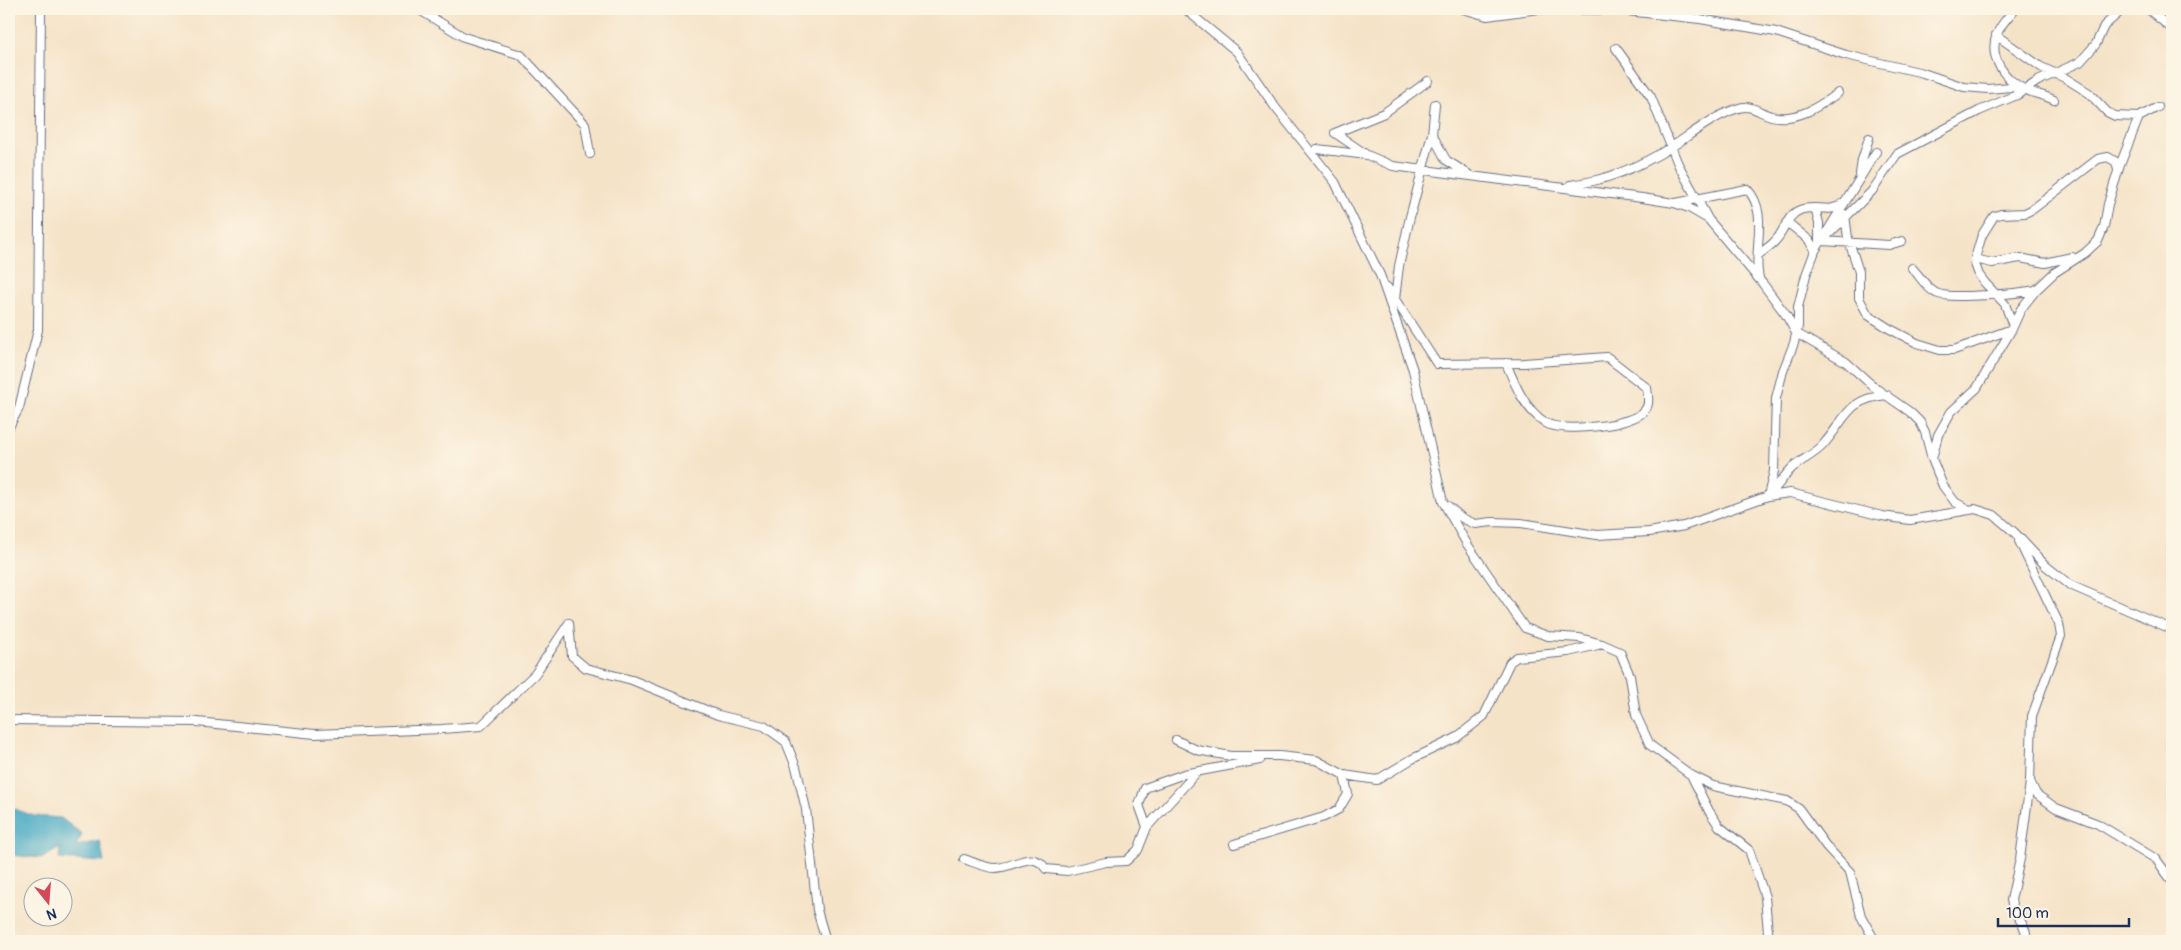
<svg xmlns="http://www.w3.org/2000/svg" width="2181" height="950" viewBox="0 0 2181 950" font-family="Pangolin,sans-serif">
<rect width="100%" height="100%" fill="#fcf5e5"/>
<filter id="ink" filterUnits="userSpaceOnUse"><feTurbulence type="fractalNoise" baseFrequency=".02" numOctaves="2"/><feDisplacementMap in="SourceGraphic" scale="10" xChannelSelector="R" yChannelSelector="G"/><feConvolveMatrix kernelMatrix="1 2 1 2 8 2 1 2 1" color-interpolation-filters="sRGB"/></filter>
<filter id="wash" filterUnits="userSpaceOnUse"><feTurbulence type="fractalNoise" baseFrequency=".0096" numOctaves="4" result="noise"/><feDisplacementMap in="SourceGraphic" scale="20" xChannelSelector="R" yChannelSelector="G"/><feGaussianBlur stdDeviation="1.12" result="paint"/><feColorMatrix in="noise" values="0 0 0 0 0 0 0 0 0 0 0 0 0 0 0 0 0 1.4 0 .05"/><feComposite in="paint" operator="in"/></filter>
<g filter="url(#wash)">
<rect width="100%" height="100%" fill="#f5e3c8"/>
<path fill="#44a9c4" stroke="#306c91" d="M9,807l25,9 27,2 21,16 -6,12 24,-5 4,21 -45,-3 1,-11 -17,10 -34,-3z"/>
</g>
<g filter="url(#ink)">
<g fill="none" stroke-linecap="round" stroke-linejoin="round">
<g stroke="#676e83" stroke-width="10">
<path id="street" d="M418,9l46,28 57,18 64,69 5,30
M1185,9l52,43 38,55 60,75 45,93 33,95 30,132 24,42 58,84 23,8 32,2 22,6 18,8 10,24 6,39 14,30 41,30 22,11 74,15 12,8 27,37 24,26 11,44 14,25
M1463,9l24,7 52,-7 79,1 82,9 76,13 70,23 77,18 41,14 24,2 23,-2 14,3
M2015,9c-7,8 -14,15 -18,25 -9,23 7,45 27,55 10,5 20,6 30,11
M2148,9l24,20
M1996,35l45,32 24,11 24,15 18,19 8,4 24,1
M1616,48l35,49 27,67 30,55
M1432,134l14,26 22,14
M1317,149l50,6 -32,-22 49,-20 44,-32
M1367,155l26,11 249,32 32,5 15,5 19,11 55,65 23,31 10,18 50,29 28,25 36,25 10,10 5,10 7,27
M1860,174l2,-14 7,-22
M1570,185c36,-4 71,-19 103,-39 20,-13 42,-31 66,-38 12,-4 21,5 32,8 26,6 47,-9 67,-23
M1676,203l71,-14c23,24 5,60 12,89
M1815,208l4,15v19
M1845,215l3,23 11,34v26l9,17 22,14 27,14 23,7h14l58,-21
M1787,222l22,18 6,11
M1822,241l50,-50 25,-37 82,-43 38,-16 21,-14 42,-19 16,-18 8,-18 19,-17
M1822,241l67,4 13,-4
M1758,255c6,-5 13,-9 18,-15 9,-10 11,-25 24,-30 15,-6 30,4 42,-6
M1975,259l17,4 28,-5 25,5 27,-6
M1912,268c8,8 14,20 24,25 12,7 84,0 100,-3
M1387,287l50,77 87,-1 83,-6 40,31c1,8 3,16 -2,22 -11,16 -83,23 -99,13 -21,-13 -31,-38 -40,-60
M1395,299l4,-33 11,-49 22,-83 3,-30
M2013,326l-8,-22 -20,-21 -6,-8 -4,-11 1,-9 6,-20 12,-19 7,-2 24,-1 8,-4 65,-50 10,-2 8,5 2,8
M9,427l10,-19 19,-78 3,-321
M1769,495c9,-9 15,-19 23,-27 10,-9 22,-13 31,-23 24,-27 23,-46 64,-50
M1768,496l6,-25 2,-73 7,-27 11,-28 4,-17v-19l8,-32 9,-24 61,-99
M1448,506l14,12 13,6 17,-2 29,1 76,12 52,-3 35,-6 84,-30 22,-3 92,23 28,4 65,-11 19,6 20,17 32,34 24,19 99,43 3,4
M1969,510l-14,-8 -12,-16 -11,-27 6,-24 13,-23 26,-24 35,-59 9,-20 15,-19 18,-17 31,-20 13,-12 6,-14 4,-23 12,-39 19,-48 19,-10
M2019,541l40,83 2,12 -29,80 -2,65 6,13 20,14 42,16 58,35 16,22
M569,623l3,33 14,12 46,12 86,35 46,11 22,16 10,25 10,42 11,101 9,31
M9,720l188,2 118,12 127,-5 39,-3 54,-52 34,-51
M1176,740l21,10 34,6h48l37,4 28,15 33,5 35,-21 44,-21 28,-22 26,-54 7,-5 51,-5 34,-8
M1691,775l18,36 10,15 30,24 16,47 3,35 3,9
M1147,827l50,-55
M1234,844l90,-27 15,-8 9,-15 -4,-19
M964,859c9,3 22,9 31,9 20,0 37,-20 51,1l21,2 39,-9 20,-1 12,-11 9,-23 -8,-22 6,-17 39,-14 76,-14
M2021,941l5,-8c-3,-12 -13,-20 -15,-33l9,-41 10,-77"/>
</g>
<use href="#street" stroke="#fff" stroke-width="8"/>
</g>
</g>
<rect width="2181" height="950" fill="none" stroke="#fcf5e5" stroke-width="30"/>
<g transform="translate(48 902) rotate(163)"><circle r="24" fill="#fcf5e5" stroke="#a2a6af"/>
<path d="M0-4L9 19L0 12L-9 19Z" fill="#d1495b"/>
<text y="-8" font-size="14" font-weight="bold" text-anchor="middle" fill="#1b2f5e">N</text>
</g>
<path d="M1998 918v8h131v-8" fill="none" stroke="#1b2f5e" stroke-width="2.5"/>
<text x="2006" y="918" font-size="15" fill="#1b2f5e" stroke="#fcf5e5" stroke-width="4" paint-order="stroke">100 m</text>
</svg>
